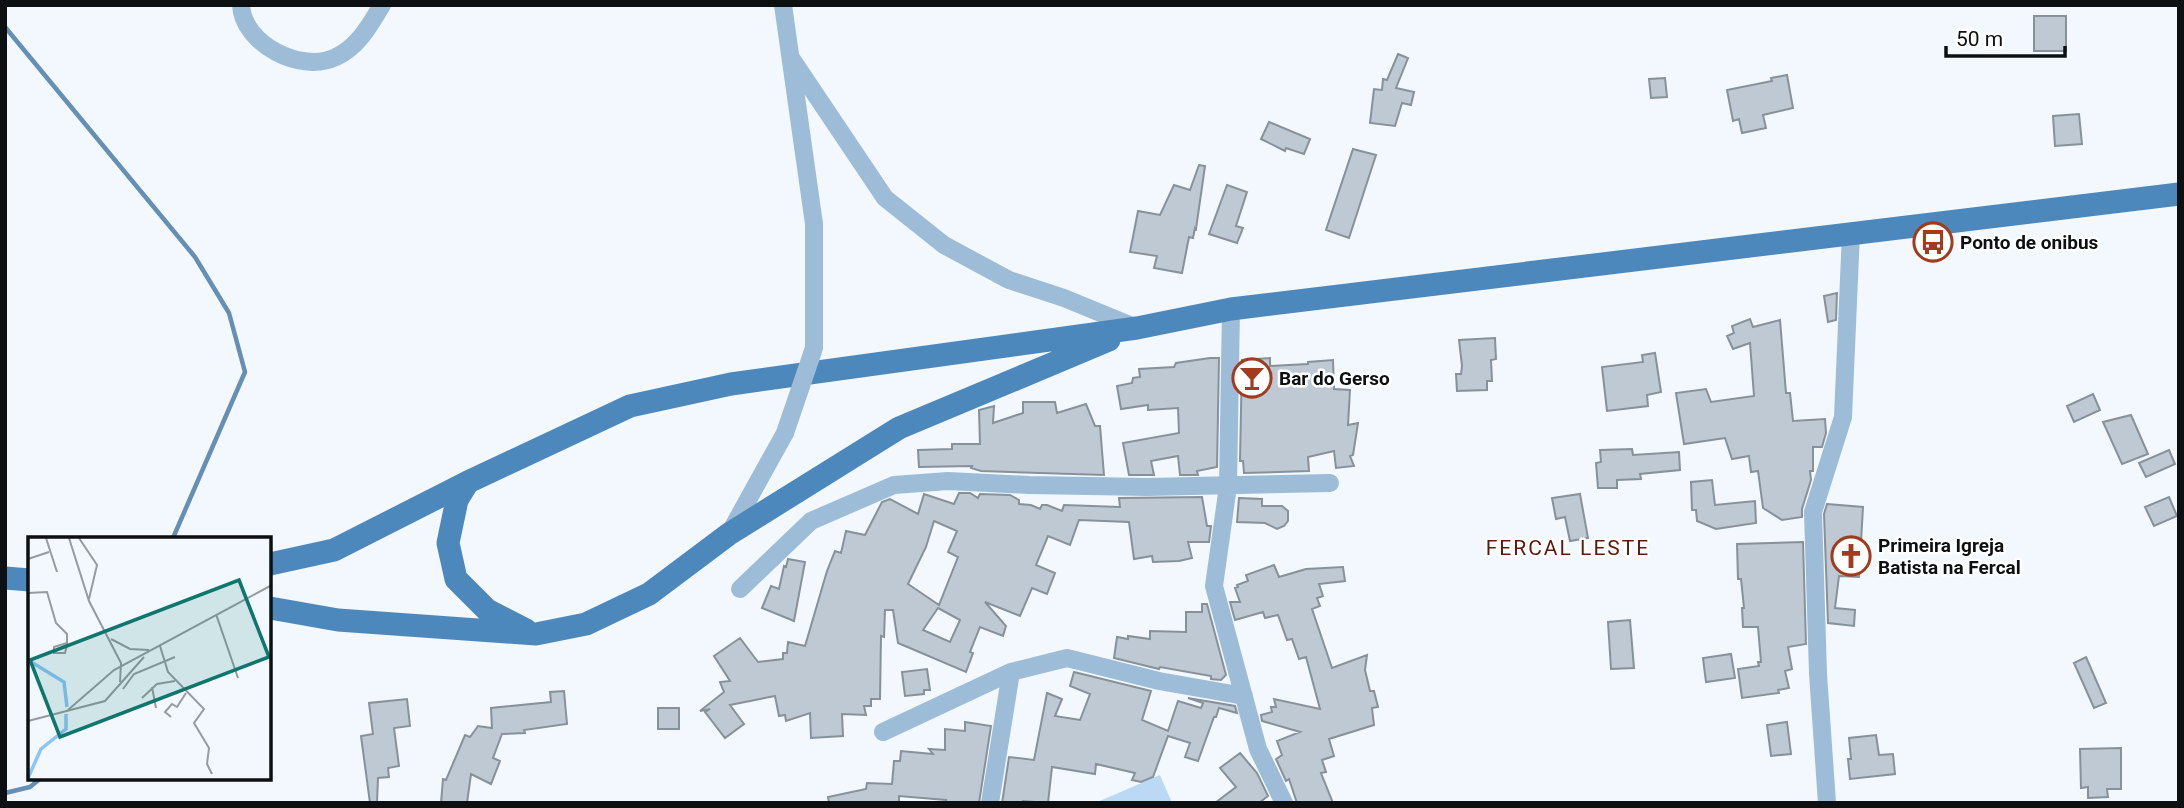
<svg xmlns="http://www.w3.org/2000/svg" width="2184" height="808" viewBox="0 0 2184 808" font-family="Roboto,sans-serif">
<rect width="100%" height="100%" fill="#f2f8fe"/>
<path fill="#bbd9f5" d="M1160,775l12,28h-77z"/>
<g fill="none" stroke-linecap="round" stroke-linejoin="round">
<path stroke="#658fb3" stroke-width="4.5" d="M5,27l190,230 34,56 16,59 -72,166
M5,793l25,-6 11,-9"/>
</g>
<path fill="#bfc9d3" stroke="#87919a" stroke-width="2" fill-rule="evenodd" d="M2034,16h32v35h-32z
M1398,54l10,4 -12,30 18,4 -3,13 -9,-2 -7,23 -25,-3 4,-34 8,1 1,-11 4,1z
M1787,75l6,33 -30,7 3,13 -24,5 -3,-14 -6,2 -6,-31 45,-9 -1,-3z
M1665,78l2,19 -16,1 -2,-19z
M2079,114l3,30 -27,2 -2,-30z
M1269,122l41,17 -6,15 -18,-6 -1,3 -24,-12z
M1353,149l23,6 -27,83 -23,-8z
M1199,165l6,1 -9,63 -1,-1 -2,10 -4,-1 -7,36 -28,-5 3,-12 -27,-4 8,-41 22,4 14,-30 16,5z
M1227,185l20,7 -11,34 7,2 -6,15 -28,-9z
M1837,293l-1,27 -8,2 -4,-26z
M1750,319l3,8 27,-7 6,73h4l3,28 32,-2 1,14 -4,14h-9v24h-3l1,9 -9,29v8l-20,3 -19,-12 -5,-37 -7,1 -2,-16 -17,3 -7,-21 -41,6 -8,-51 30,-4 5,13 43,-6 -4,-53 -17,6 -6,-13 7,-3 -2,-7z
M1495,338l1,21 -5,1 1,21h-5v9l-30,1 -1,-17h5l1,-8 -3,-26z
M1655,353l6,39 -14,3 1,11 -41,5 -5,-44 41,-5 -1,-7z
M1210,358h9l-2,109 -20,4 1,4h-18l-2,-19 -27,5 3,14h-25l-6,-32 56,-10 -1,-25 -30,2v-5l-27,4 -4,-23 15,-3 1,-5 7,-1 -1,-8 35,-2 2,-4z
M1270,358v8l38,-2v-2l25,-2 1,29 16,1 -2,35 10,-2 -5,32 -3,1 4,10 -18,2 -2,-17 -26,6 1,14 -65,2 -1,-12h-3l2,-101z
M2093,394l7,16 -26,12 -7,-16z
M1023,402h32l2,11 29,-9 9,22h5l4,49 -123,-4 -10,-3 1,-2 -53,1 -1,-17 34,-1v-5h28l-1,-34 15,-4 -1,17 30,-10z
M2131,415l17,39 -26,10 -19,-42z
M1632,449l1,6 46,-3 1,18 -40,4 1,5 -24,1v8h-19l-2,-25 5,-1 -1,-12z
M2169,450l6,14 -29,13 -7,-14z
M1712,480l3,25 40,-4 1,22 -40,6 -19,-8 -1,-11h-4l-1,-28z
M959,493h11l8,5 2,-4 30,1 9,5v4l12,1 9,4 2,-4h5l15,6 2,-6 56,2 -1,-9 83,-1 5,29h4l-2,16h-21l4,16 -13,3 -26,1 -1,-6 -18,3 -5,-37 -50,-2 -9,25 -22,-9 -12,29 19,8 -8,21 -15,-6 -12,28 -35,-14 21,24 -3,10 -23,-9 -10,25 3,1 -7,19 -68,-29 -5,-33h-8l-1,27 -3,-1 -1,63h-9v7h-7l2,9 -24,-1 1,22 -32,2 -1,-25 -24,8 -1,-6 -6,1 -4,-20 -45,9 14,19 -19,14 -20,-26 5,-3 -10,2 24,-19 -4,-10 10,-1 -16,-25 26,-18 18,24 25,-3v-6h4l1,-11 17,4 22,-75 8,-20 6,2 5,-22 19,4 17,-33 8,-3 28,15 6,-20 30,10zM934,521l23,10 -9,21 10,5 -19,48 -31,-21 18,-37zM938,608l22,12 -10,22 -27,-12z
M1580,494l8,44 -18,3 -5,-24 -9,2 -4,-21z
M2169,497l8,19 -23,10 -9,-19z
M1239,498l23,1v7h20l6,5v10l-4,5 -7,3 -12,-6 -28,-1z
M1827,504l36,3 -4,70 -20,-1 -4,32 20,2 -1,16 -26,-3 -4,-109z
M1803,542l3,102 -18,3 4,22 -7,2 4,17 -11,2 1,3 -37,5 -4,-29 21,-3 -1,-4h3l-3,-35h-15l-1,-19h2l-3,-29h-3l-1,-35z
M788,559l17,3 -11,59 -32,-13 9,-22 8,3 5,-23 2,1z
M1274,565l5,12 27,-8 37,-2 2,14 -26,3 4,12 -6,2 3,8 -8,3 20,59 35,-13 -2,15 5,21h4l4,16 -6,1 2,17 -45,14 5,17 -12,4 4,12 -5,1 12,30h-36l-8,-24 -3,2 -10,-22 6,-4 -5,-14 23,-9 -38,-11 -1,-6 11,-3 -1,-5h5l-2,-8 46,10 -14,-52 -7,2 -7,-20 -5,1 -9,-25 -13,3 -2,-6 -28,8 -5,-18h10l-5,-14 3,-1 -1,-2 11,-4 -2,-6z
M1202,604h5l19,71 -5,5 -10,-1v-3l-51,-9 -1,2 -45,-11 3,-21 11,2v-3l22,3v-8l36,1v-20h16z
M1630,620l4,48 -23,1 -3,-47z
M1731,654l4,24 -29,4 -3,-24z
M2086,657l20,46 -12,5 -20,-45z
M927,669l3,21h-6v4l-19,2 -3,-24z
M1074,672l77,19 -9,29 26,11 10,-30 23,7 2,-5 -15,-5 47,8 2,7 -18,-5 -3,9h-2l-16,44 -13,-4 5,-14 -22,-7 -15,41 -12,5 -9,-2 3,-7 -39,-9 -1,10 -43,-7 -4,36 -25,-2 -1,2h-20l7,-46 25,3 13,-67 15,6 -7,17 25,4 10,-26 -20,-8z
M564,691l3,33 -43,6 1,3 -23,1 -9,24 7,3 -9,23 -20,-10 -4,29h-26l2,-24 3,1 19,-45 5,2 8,-11 14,2 -1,-20 60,-6 -1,-10z
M407,699l3,27 -16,2 5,38 -11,2 1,9 -11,1 -1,25h-7l-9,-67 12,-2 -4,-31z
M658,708h21v21h-21z
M965,722l26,4 -12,77h-33v-3l-47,-4v7h-70l-1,-6 38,-8 1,-6 25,1 2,-23h6l1,-10 32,3 -4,-5 16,1v-21l20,2z
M1787,722l4,32 -20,2 -4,-31z
M1876,735l3,20 14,-1 2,20 -45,5 -2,-20h3l-2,-21z
M2121,748v41h-14l1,8 -20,1v-11l-7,1 -1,-39z
M1240,753l17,20 11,23 -9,7h-44l21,-16 -16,-19z"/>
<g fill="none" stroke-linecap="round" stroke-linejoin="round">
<path stroke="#9dbcd8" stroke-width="18" d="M241,5c2,39 60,69 95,52 22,-10 34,-32 46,-52
M783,5l31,219
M791,58l94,140 59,47 65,35 55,18 73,30
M1231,309l-3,177 -14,100 44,163 26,54
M729,534l56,-101
M740,589l71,-68 83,-36 54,-4 81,4 118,2 183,-4
M883,732l128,-60 56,-14 92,23 85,15
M990,803l21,-131
M1827,803l-9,-129 -5,-162 30,-95 8,-184"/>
<path stroke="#4c88bb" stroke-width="23" d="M468,482l-11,18 -9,43 8,36 31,31 39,20
M270,564l64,-14 134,-68 162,-76 101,-22 406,-56 94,-19 948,-115
M5,578l25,2
M270,608l68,12 198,14 50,-10 63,-30 80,-60 170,-106 210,-88"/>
<path stroke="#9dbcd8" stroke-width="18" d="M785,433l29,-85v-124"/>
</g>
<defs>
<g id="bus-ring" transform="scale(2.0125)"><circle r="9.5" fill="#fff" stroke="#a23a1d" stroke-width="1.5"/><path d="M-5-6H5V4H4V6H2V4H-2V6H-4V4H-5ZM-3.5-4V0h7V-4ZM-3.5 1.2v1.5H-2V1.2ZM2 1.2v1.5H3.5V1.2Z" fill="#a23a1d"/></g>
<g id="bar-ring" transform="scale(2.0125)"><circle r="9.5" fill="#fff" stroke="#a23a1d" stroke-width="1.5"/><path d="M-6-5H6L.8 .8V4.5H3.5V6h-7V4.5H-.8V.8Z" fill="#a23a1d"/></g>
<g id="church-ring" transform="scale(2.0125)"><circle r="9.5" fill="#fff" stroke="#a23a1d" stroke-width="1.5"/><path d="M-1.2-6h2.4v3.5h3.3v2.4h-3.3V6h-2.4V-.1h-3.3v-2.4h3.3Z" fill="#a23a1d"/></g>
</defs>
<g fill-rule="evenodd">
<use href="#bus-ring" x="1933" y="242"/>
<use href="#bar-ring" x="1252" y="378"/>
<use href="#church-ring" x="1851" y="556"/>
</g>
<g text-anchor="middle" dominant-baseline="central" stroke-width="5" stroke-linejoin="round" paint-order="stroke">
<g font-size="19" font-weight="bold" fill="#0c1013" stroke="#fff" text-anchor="start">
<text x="1960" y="242">Ponto de onibus</text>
<text x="1279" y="378">Bar do Gerso</text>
<text x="1878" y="545">Primeira Igreja<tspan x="1878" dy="22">Batista na Fercal</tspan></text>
</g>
<g font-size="21" letter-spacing="2" fill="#5c1a08" stroke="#fff">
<text x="1568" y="548">FERCAL LESTE</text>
</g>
</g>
<g transform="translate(28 537)">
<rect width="243" height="243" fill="#f2f8fe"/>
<path fill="none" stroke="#8bc5f7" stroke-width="3.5" d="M0,123l36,22 3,25M0,241l13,-29 25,-20v-15"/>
<path fill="none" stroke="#969ba0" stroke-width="2" d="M18,1l11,34M41,1l20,63 32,62 -1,19M51,1l18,27 -8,34M0,22l21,-7M0,56l19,-1 9,31 11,11v11l-2,8h-11v-6l13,-4M188,77l22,64M83,102l19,10 19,1M132,109l8,26 36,37 -10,14 15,25 -2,16 5,10M124,150l4,21M95,152l11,-15 41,-17M114,161l15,-14 18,-3M40,173l46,-40 158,-85M143,180l-6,-5 7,-8 5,3 9,-14M0,184l77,-20 39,-44"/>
<path fill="#0f766e" fill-opacity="0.15" stroke="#0f766e" stroke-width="3.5" d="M211,43l30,77 -209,80 -30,-77z"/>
<rect width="243" height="243" fill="none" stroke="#0c1013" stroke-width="3.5"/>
</g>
<rect width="2184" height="808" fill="none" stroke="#0c1013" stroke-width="14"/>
<path d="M1946 46v10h119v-10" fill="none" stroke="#0c1013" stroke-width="3.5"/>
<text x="1956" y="46" font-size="21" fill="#0c1013" stroke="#ffffff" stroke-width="5" paint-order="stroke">50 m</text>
</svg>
